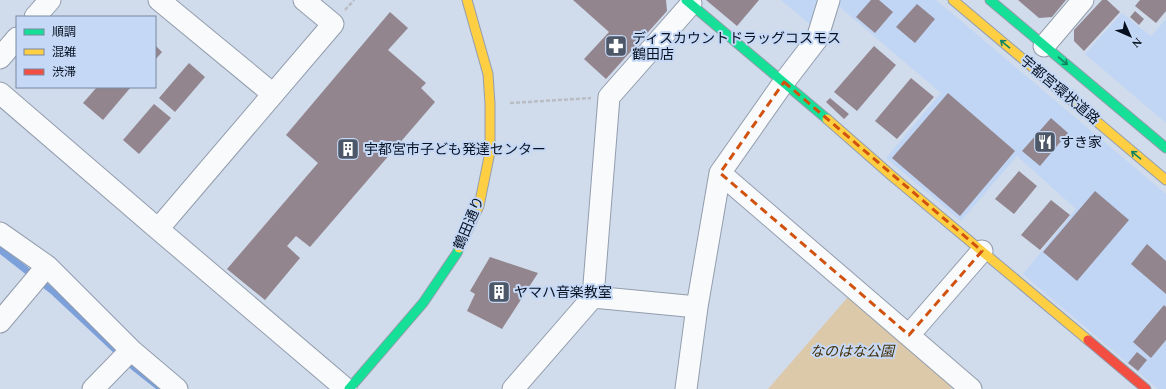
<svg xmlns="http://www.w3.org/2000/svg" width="1166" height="389" viewBox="0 0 1166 389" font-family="Spectral,'Noto Sans JP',serif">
<rect width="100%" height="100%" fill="#d0dbeb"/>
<path fill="#c1d6f5" d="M781,0h39l-8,26z
M836,0h100l230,194v195h-8l-135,-115 53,-65 -59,-53 -56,65 -75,-63 55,-65 -106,-90z
M1122,13l29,23 15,-17v104l-81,-69z"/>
<path fill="#dcc9aa" d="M848,297l103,89v3h-183z"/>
<path fill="#7ca0da" d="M0,246l24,18 33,27 80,76 31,22h-12l-24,-19 -81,-76 -51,-40z"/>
<path fill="#92858e" d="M573,0h93l1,11 -61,68 -22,-20 25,-27z
M706,0h53l-22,26z
M871,0h8l14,12 -18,21 -19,-16z
M1018,0h48l-14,17 -13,1z
M1102,0h5l13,12 -36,39 -10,-10v-11z
M1140,0h26v11l-10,12 -21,-17z
M917,4l18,15 -20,24 -19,-16z
M1135,11l9,8 -5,6 -9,-8z
M390,12l18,16 -20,22 38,33 -5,5 14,14 -125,145 -14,-11 -9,10 13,12 -35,42 -38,-31 91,-106 -32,-28z
M155,45l7,7 -7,8z
M874,46l22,19 -39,46 -23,-19z
M189,63l16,14 -30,35 -16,-14z
M911,78l23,19 -37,42 -22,-18z
M97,87h34l-28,33 -20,-17z
M948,93l67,58 -55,65 -68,-58z
M830,98l19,16 -5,5 -18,-17z
M154,104l17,14 -32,36 -16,-14z
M1051,118l17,15 -28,33 -18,-15z
M1019,171l18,15 -23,28 -19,-15z
M1095,191l34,29 -52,61 -34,-29z
M1051,200l19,15 -30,35 -19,-15z
M1147,244l19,17v33l-35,-30z
M490,257l48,16 -36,56 -35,-18 8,-17 -5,-3z
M1164,305l2,2v33l-15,18 -18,-16z
M1137,352l10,8 -9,11 -10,-8z"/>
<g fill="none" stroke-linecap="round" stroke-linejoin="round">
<g stroke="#939dad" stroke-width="23">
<path id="street" d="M159,0l114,94
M304,0l29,24 -175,205 188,160
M35,17l15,-17
M1044,46l39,-46
M0,58l17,-20
M0,93l158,136
M720,173l251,216
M0,233l47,33 84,84 46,39
M593,297l104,10
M0,322l47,-56
M909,335l73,-84
M93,389l38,-39
M513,389l80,-92 16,-200 82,-93
M686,389l11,-82 23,-134 64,-91 33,-43 12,-39"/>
</g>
<g stroke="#939dad" stroke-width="11">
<path id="fast" d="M686,0l141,119
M990,0l176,148
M349,389l74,-86 34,-50 2,-5"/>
</g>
<g stroke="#939dad" stroke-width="11">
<path id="slow" d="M953,0l213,180
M827,119l65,57 196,164
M459,248l20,-42 11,-54v-48l-2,-30 -21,-74"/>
</g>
<g stroke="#939dad" stroke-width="11">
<path id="jam" d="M1088,340l58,49"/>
</g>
<path stroke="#b9bdc3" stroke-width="2.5" stroke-dasharray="4 2" stroke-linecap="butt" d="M345,10l9,-10
M510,103l81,-5"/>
<use href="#street" stroke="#f8fafc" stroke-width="21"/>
<use href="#fast" stroke="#16e098" stroke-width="9"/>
<use href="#slow" stroke="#ffcf43" stroke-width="9"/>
<use href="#jam" stroke="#f24e42" stroke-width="9"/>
</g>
<defs><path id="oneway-shaft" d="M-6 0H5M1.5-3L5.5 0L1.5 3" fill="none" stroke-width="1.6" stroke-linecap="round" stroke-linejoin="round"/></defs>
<g stroke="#0f8262">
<use href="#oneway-shaft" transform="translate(1005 44) rotate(-140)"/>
<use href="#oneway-shaft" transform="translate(1063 61) rotate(40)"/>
<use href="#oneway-shaft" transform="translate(1136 155) rotate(-140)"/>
</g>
<path fill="none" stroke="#d1520e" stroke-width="3" stroke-dasharray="8 5" stroke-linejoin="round" d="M784,82l198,169 -73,84 -189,-162z"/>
<defs>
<g id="pharmacy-square" transform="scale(1.15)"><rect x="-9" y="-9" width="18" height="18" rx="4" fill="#4d5767" stroke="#c5d8f6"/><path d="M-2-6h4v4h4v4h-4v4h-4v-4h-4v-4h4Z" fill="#fff"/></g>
<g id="restaurant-square" transform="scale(1.15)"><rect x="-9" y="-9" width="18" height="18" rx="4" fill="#4d5767" stroke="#c5d8f6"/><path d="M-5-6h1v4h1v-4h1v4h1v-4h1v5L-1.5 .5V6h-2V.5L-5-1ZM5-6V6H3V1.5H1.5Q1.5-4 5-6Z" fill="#fff"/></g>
<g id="building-square" transform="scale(1.15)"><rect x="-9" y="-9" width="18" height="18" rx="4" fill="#4d5767" stroke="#c5d8f6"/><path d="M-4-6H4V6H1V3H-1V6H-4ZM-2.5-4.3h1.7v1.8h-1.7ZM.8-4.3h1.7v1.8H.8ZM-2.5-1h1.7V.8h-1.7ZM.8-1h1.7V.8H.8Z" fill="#fff"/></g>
</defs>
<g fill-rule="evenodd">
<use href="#pharmacy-square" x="616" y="46"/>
<use href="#restaurant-square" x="1045" y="142"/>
<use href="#building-square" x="348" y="149"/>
<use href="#building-square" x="499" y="292"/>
</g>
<g text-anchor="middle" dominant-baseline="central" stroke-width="4" stroke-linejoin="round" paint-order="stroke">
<g font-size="14" fill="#061020" stroke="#c5d8f6" text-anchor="start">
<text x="632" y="38">ディスカウントドラッグコスモス<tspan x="632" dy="16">鶴田店</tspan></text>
<text x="1060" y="142">すき家</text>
<text x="364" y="149">宇都宮市子ども発達センター</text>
<text x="514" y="292">ヤマハ音楽教室</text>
</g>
<g font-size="14" fill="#061020" stroke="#c5d8f6">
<text transform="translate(1060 90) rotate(40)">宇都宮環状道路</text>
<text transform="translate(469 223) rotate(-67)">鶴田通り</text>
</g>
<g font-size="14" font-style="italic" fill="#422d03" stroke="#c5d8f6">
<text x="852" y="351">なのはな公園</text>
</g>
</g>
<rect x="16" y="16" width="140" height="72" fill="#c5d8f6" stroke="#7988a0"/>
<rect x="24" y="29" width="20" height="6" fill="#16e098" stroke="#7988a0"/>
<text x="52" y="36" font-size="12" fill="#061020">順調</text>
<rect x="24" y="49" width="20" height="6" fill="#ffcf43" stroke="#7988a0"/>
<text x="52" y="56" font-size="12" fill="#061020">混雑</text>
<rect x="24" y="69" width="20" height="6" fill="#f24e42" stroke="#7988a0"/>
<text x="52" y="76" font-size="12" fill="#061020">渋滞</text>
<g transform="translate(1130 36) rotate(135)" stroke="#c5d8f6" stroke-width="3" paint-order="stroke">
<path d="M0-3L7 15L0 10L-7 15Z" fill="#061020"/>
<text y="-6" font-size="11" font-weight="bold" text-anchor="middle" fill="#061020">N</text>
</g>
</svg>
